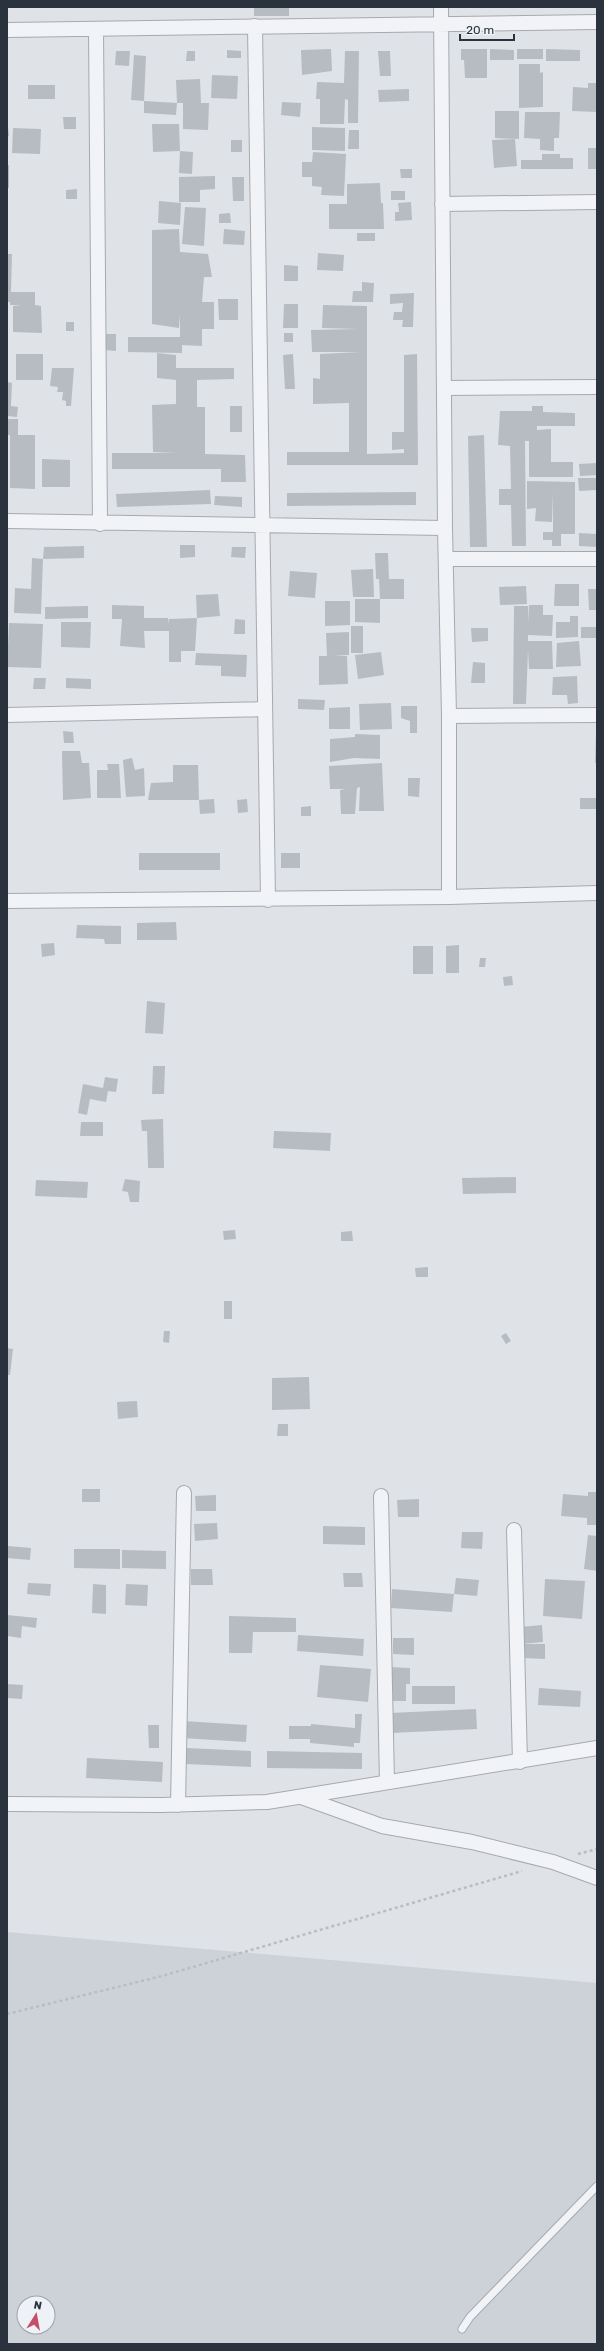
<svg xmlns="http://www.w3.org/2000/svg" width="604" height="2351" viewBox="0 0 604 2351" font-family="Rubik,sans-serif">
<rect width="100%" height="100%" fill="#dfe3e7"/>
<path fill="#cdd2d9" fill-rule="evenodd" d="M7,1932l590,51v361h-590zM24,2303h24v24h-24z"/>
<path fill="#b7bcc3" d="M254,7h35v9h-35z
M331,49l1,22 -30,4 -1,-25z
M461,49h26v29h-22l-1,-18h-3z
M490,49l24,1v10h-24z
M517,49h26v10h-26z
M546,49l34,1v11h-34z
M227,50l14,1v7h-14z
M116,51h14l-1,15 -14,-1z
M187,51h8v10h-9z
M345,51h14l-1,72h-10v-23l-3,-1 -1,25h-24v-25h-4l1,-17 27,1z
M378,51h12l1,25h-11z
M134,55l12,1 -2,45 -13,-1z
M519,64h21v9l3,-1v35l-24,1z
M212,75l26,1 -1,23 -26,-1z
M200,79l1,24h8l-1,27 -25,-1v-26h-6l-1,-23z
M588,83h9v29l-25,-1 1,-24 15,1z
M28,85h27v14h-27z
M409,89v12l-30,1 -1,-12z
M144,101l33,2 -1,12 -32,-2z
M282,102l19,1 -1,14 -19,-2z
M495,111h24v28l-24,-1z
M525,112h35l-1,26h-5v13l-14,-1v-11l-16,-1z
M7,116l2,20 -2,1z
M63,117h13v12h-12z
M152,124h27l1,27 -27,1z
M312,127l33,1v23l-33,-1z
M13,128l28,1 -1,25 -28,-1z
M349,130h10v19h-11z
M515,139l2,27 -23,2 -2,-28z
M231,140h11v12h-11z
M588,148h9v21h-9z
M180,151l13,1 -1,22 -13,-1z
M313,152l33,2 -2,42 -23,-1 1,-8 -10,-1v-9h-10v-15h10z
M542,154h18v4h13v11h-52v-9h21z
M7,165h2v23h-2z
M400,169h12v9h-11z
M215,176v13l-15,1v12h-21v-25z
M232,177h12v24h-11z
M380,183l1,20h2l1,26h-55v-25h18v-20z
M77,189v10h-11v-9z
M391,191h14v9h-14z
M159,201l22,2 -1,22 -22,-2z
M411,202l1,18 -17,1v-9h4l-1,-9z
M185,207l21,1 -2,38 -22,-2z
M230,213l1,10h-12v-9z
M179,229l1,23 28,2 4,23h-8l-2,25h12v27h-12v17l-20,-1v8l-54,-1v-15h52v-23l-1,14 -27,-4v-94z
M224,229l21,2 -1,14 -21,-1z
M357,233h18v8h-18z
M318,253l26,2 -1,16 -26,-1z
M7,254h5l-1,38h24v13l6,1 1,27 -29,-1v-26l8,-1h-11v-3h-3z
M284,265l14,1v15h-14z
M362,282l12,1 -1,19h-21l1,-11h9z
M414,293l-1,34h-11l1,-7h-10l1,-8h8l1,-9 -13,1v-10z
M218,299h20v21h-19z
M284,304h14v24h-15z
M323,305l44,1v148l37,-1v-4l-12,1v-18h12v-77l13,-1 1,111h-131v-13h62v-49l-36,1v-26l7,1v-25l40,-2h-48l-1,-22 47,-1 -36,-1z
M66,322h8v9h-8z
M284,333h9v9h-9z
M105,334h11v17l-12,-1z
M157,353l19,2v13h58v11l-37,1v27h8v47l40,1 1,27h-25v-13h-109v-16h64l-23,-1 -1,-47 24,-1v-24l-19,-2z
M16,354h27v26h-27z
M293,354l2,35h-10l-2,-34z
M52,368h22l-3,38h-5v-5l-4,-1 1,-8h-6l1,-5 -8,-1z
M7,382l5,1 -1,23 7,1 -1,10 -10,-1z
M230,406h12v26h-12z
M532,406h11v6l32,1v13h-38v4l14,-1v33h22v15h-44v-36h-4l1,105h-14l-1,-41h-12v-16h12l-1,-43 -12,-1 2,-34h32z
M7,419h11v16h17v54l-25,-1v-53h-3z
M484,435l3,112h-17l-2,-111z
M42,459l28,1v27h-28z
M597,463v12l-17,1 -1,-12z
M578,478h19v12l-18,1z
M527,481l48,1v52h-14v12h-9v-6h-9v-8h10v-40l-1,30 -17,-1 1,-13 -9,1z
M210,490l1,14 -94,3 -1,-13z
M416,492v13l-129,1v-13z
M215,496l27,1v10l-28,-2z
M579,533l18,1v13l-18,-1z
M180,545h15v12l-15,1z
M84,546v12l-41,1 1,-12z
M232,547h14l-1,11 -14,-1z
M375,553h13l1,26h15v20h-24l-1,-20h-3z
M32,558l11,1 -2,55 -27,-1 1,-25 16,1z
M373,569l1,28h-21l-2,-27z
M290,571l27,2 -2,25 -27,-2z
M555,584h24v22h-25z
M526,586l1,18 -27,1 -1,-18z
M588,589h9v21h-8z
M218,594l2,22 -23,2 -1,-23z
M355,599h25v24l-25,-1z
M325,601h25v24l-25,1z
M112,605l32,1v12h24l1,6v-5l28,-1 -2,33h-14v11h-12v-31h-25l1,17 -25,-2 2,-27h-10z
M529,605h14v10h10l-1,21 -24,-1v6h24l1,28h-24l-1,-19 -2,54h-13l1,-98h14v17z
M88,606v12l-43,1v-12z
M570,616h8v21l-22,1v-16h14z
M235,619l10,1v14h-11z
M61,622h30l-1,26 -29,-1z
M9,623l34,1 -2,44 -34,-1z
M351,626h12v27h-12z
M581,627h16v11h-16z
M471,628h17v13l-16,1z
M349,632v23h-15l13,1 1,28 -29,1v-29h8l-1,-23z
M579,641l2,25 -25,1 1,-24z
M381,652l3,23 -26,4 -3,-24z
M196,653l51,2 -1,22 -25,-1v-10l-26,-1z
M473,662l12,1v20h-14z
M577,676l1,27 -10,1 -1,-9h-15l1,-18z
M34,678h12l-1,11h-12z
M66,678l25,1v10l-25,-1z
M298,699l27,1 -1,10 -26,-1z
M391,703l1,26 -32,1 -1,-26z
M401,706h16v27h-7v-12l-9,-3z
M350,707v22h-21v-21z
M63,731l10,1 1,11h-10z
M355,734l25,1v24l-26,-1 -24,4v-23l25,-2z
M596,734h1v29h-2z
M62,751h18l2,12h7l2,35 -28,2z
M132,758l3,12 9,-2 1,28 -19,1 -3,-37z
M382,763l2,48h-25l1,-24 -3,1 -2,26h-14l-1,-24 6,-1h-16l-1,-23z
M107,764h12l2,34h-24v-28h11z
M173,765h25l1,35h-51l3,-17 22,-1z
M408,778h12l-1,19 -11,-1z
M580,798h17v11h-17z
M214,799l1,14 -15,1 -1,-14z
M247,799l1,13 -10,1 -1,-13z
M311,806v10h-10v-9z
M139,853h81v17h-81z
M281,853h19v15h-19z
M176,922l1,18h-40v-17z
M77,925l44,1v18h-16l-1,-5 -28,-1z
M54,943l1,12 -13,2 -1,-13z
M459,945v28h-13v-27z
M413,946h20v28h-20z
M480,958h6l-1,9h-6z
M512,976l1,9 -9,1 -1,-9z
M147,1001l18,2 -2,31 -18,-1z
M153,1066h12l-1,28h-12z
M105,1077l13,2 -2,13 -8,-1 -2,11 -16,-3 -3,16 -9,-2 5,-29 20,4z
M163,1119l1,49h-16l-1,-37h-5l-1,-11z
M81,1122h22v14h-23z
M274,1131l57,2 -1,18 -57,-3z
M516,1177v16l-53,1 -1,-16z
M125,1179l15,2 -1,21h-9l-2,-10 -6,-1z
M36,1180l52,2 -1,16 -52,-2z
M235,1230l1,9 -12,1 -1,-9z
M352,1231l1,10h-12v-9z
M428,1267v10h-12l-1,-9z
M224,1301h8v18h-8z
M164,1331h6l-1,12 -6,-1z
M506,1333l5,8 -5,3 -5,-8z
M7,1348l6,1 -3,26h-3z
M309,1377l1,32 -38,1v-32z
M137,1401l1,16 -20,2 -1,-17z
M278,1424h10v12h-11z
M82,1489h18v13h-18z
M588,1492h9v33h-10v-7l-26,-2 2,-22 25,2z
M216,1495v16h-20l-1,-15z
M419,1499v18h-21l-1,-17z
M217,1523l1,16 -23,2 -1,-17z
M323,1526l42,1v18l-42,-1z
M462,1532h21l-1,17 -21,-1z
M588,1535l9,1v35l-13,-2z
M8,1546l23,2 -1,12 -23,-2z
M74,1549h46v20l-46,-1z
M122,1550l44,1v18l-44,-1z
M191,1569h21l1,16h-22z
M343,1573h19l1,14h-19z
M456,1578l23,2 -2,16 -23,-2z
M545,1579l40,2 -3,38 -39,-3z
M28,1583l23,1 -1,12 -23,-2z
M93,1584l13,1v29l-14,-1z
M126,1584l22,1 -1,21 -22,-1z
M392,1589l62,5 -2,18 -61,-4z
M7,1615l30,3 -1,10 -14,-2 -1,12 -14,-2z
M229,1616l67,2v14h-43l-1,21h-23z
M542,1625l1,17 -21,2 -2,-17z
M298,1635l66,4 -1,17 -66,-5z
M393,1638h21v17l-21,-1z
M523,1644h22v15l-22,-1z
M320,1665l51,4 -3,33 -51,-5z
M389,1667l21,1v16h-4v17h-19z
M7,1684l16,1 -1,14 -15,-1z
M412,1686h43v18h-43z
M539,1688l42,3 -1,16 -42,-2z
M476,1709l1,20 -86,4 -1,-20z
M355,1714h7l-2,29h-6v4l-44,-4v-4h-21v-13h22v-2l44,4z
M183,1721l64,4 -1,17 -64,-4z
M148,1725h11v23h-10z
M187,1748l64,3v16l-65,-3z
M267,1751l95,2v16l-95,-1z
M87,1758l76,4 -1,20 -76,-4z"/>
<g fill="none" stroke-linecap="round" stroke-linejoin="round">
<g stroke="#a5aab1" stroke-width="9">
<path id="lane" d="M462,2329l8,-12 127,-131"/>
</g>
<g stroke="#a5aab1" stroke-width="16">
<path id="street" d="M441,7l4,521 4,188v181
M255,26l13,874
M96,29l4,495
M7,30l590,-8
M442,204l155,-2
M445,388l152,-1
M7,521l438,7
M446,559h151
M7,715l258,-6
M449,716l148,-1
M7,901l442,-4 148,-4
M381,1496l6,286
M514,1530l6,232
M301,1797l81,29 90,16 81,20 44,16
M7,1804l154,1 106,-3 330,-54
M178,1805l6,-312"/>
</g>
<path stroke="#b9bdc2" stroke-width="2.5" stroke-dasharray="3 3" stroke-linecap="butt" d="M578,1854l19,-5
M7,2014l155,-38 360,-105"/>
<use href="#lane" stroke="#f1f3f6" stroke-width="7"/>
<use href="#street" stroke="#f1f3f6" stroke-width="14"/>
</g>
<rect width="604" height="2351" fill="none" stroke="#29323d" stroke-width="16"/>
<g transform="translate(36 2315) rotate(11)"><circle r="19" fill="#eef1f5" stroke="#9fa5ab"/>
<path d="M0-3L7 15L0 10L-7 15Z" fill="#c24e67"/>
<text y="-6" font-size="11" font-weight="bold" text-anchor="middle" fill="#29323d">N</text>
</g>
<path d="M460 34v6h54v-6" fill="none" stroke="#29323d" stroke-width="2"/>
<text x="466" y="34" font-size="12" fill="#29323d" stroke="#eef1f5" stroke-width="3" paint-order="stroke">20 m</text>
</svg>
